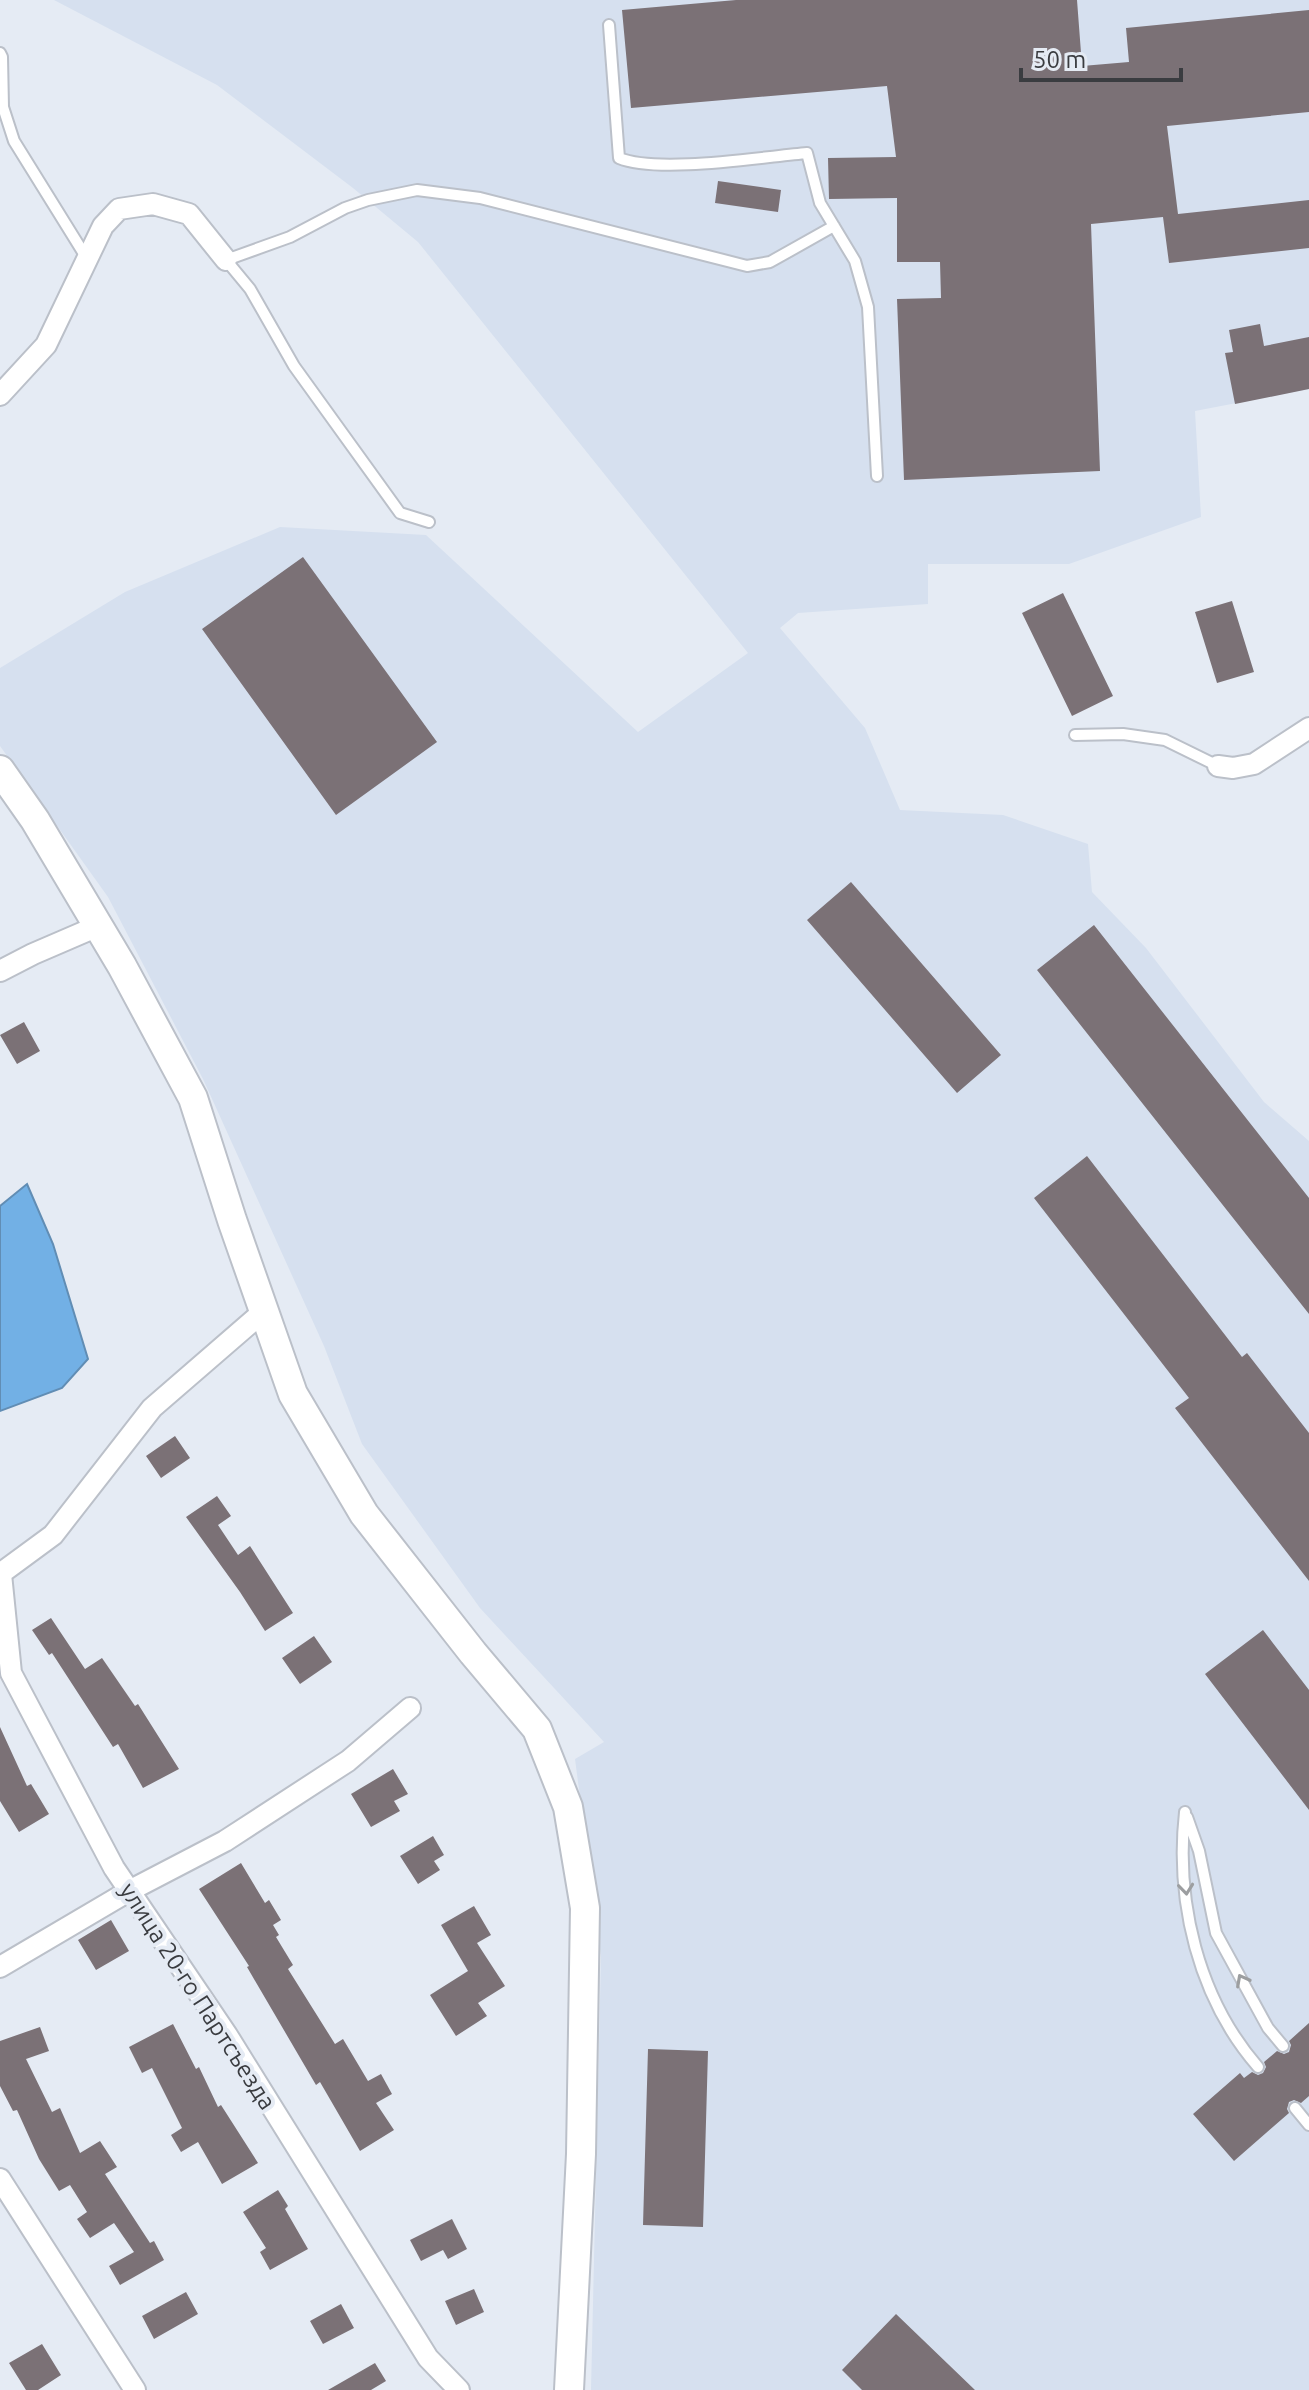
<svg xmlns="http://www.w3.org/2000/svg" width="1309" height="2390" viewBox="0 0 1309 2390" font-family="Ubuntu,sans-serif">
<rect width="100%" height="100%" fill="#e5ebf4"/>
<path fill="#d6e0ef" d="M54,0h1255v389l-114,22 6,106 -132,47h-141v40l-130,9 -18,15 85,100 35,82 103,5 85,29 4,48 54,56 118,154 45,39v1249h-718l10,-433 -26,-198 29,-17 -124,-134 -118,-164 -38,-98 -121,-267 -95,-182 -108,-151v-78l125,-76 155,-65 146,8 212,197 110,-79 -330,-411 -65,-54 -136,-103z"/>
<path fill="#72b0e5" stroke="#618db4" stroke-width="2" d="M27,1184l26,60 35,115 -26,29 -62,23v-205z"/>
<path fill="#7b7176" d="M736,0h341l5,66 47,-4 -3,-34 183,-18v102l-142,14 11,88 131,-14v48l-140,15 -6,-46 -72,7 9,247 -196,9 -7,-181 44,-1 -1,-36h-43v-64l-68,1 -1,-41 68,-1 -9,-71 -256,22 -9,-98z
M718,181l63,9 -3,22 -63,-9z
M1260,324l4,22 45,-9v52l-74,15 -10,-51 8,-1 -4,-22z
M303,557l134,185 -101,73 -134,-186z
M1063,593l50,103 -41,20 -50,-103z
M1232,601l22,71 -37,11 -22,-71z
M851,882l150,173 -44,38 -150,-173z
M1094,925l215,273v116l-272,-344z
M24,1022l16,29 -23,13 -17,-29z
M1087,1156l155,201 5,-4 62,80v148l-134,-173 14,-10 -155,-200z
M175,1436l15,22 -29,20 -15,-22z
M217,1496l14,20 -13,9 20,30 12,-9 43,67 -28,18 -25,-39 -54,-75z
M51,1618l34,51 17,-11 33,48 3,-2 41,65 -36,19 -25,-44 -5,3 -61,-94 -3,2 -17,-25z
M1263,1630l46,60v120l-104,-136z
M314,1636l18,26 -32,22 -18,-26z
M0,1727l27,59 4,-2 18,30 -30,18 -19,-31z
M393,1769l15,25 -14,7 6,10 -29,16 -20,-33z
M433,1836l11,19 -10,6 6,9 -22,14 -18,-28z
M241,1863l24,40 4,-3 12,20 -8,5 6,10 -3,2 17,28 -5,4 47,75 8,-5 25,42 13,-7 11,20 -16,9 18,27 -34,21 -40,-69 -4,3 -69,-118 2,-1 -50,-77z
M474,1906l17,29 -14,8 28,43 -27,17 9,13 -31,20 -26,-41 38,-24 -27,-46z
M111,1920l18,31 -33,19 -18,-30z
M1309,2023v73l-8,7 -7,-3 -5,2 -2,7 2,4 -55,48 -41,-47 47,-41 4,5 8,-6 6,3 5,-2 3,-6 -2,-5 13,-11 7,3 5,-2 2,-7 -2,-4z
M173,2024l23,45 3,-2 19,40 3,-2 37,58 -36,21 -24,-42 -17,10 -10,-17 11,-7 -30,-60 -10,5 -13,-26z
M40,2027l9,24 -23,8 26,53 8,-4 20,45 20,-12 17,26 -12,7 45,69 4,-2 10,19 -44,25 -11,-19 25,-14 -20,-29 -24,15 -13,-19 10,-7 -17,-27 -11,6 -20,-32 -22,-49 -4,1 -13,-25v-45z
M648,2049l60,2 -5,176 -60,-2z
M278,2190l10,16 -3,3 23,40 -38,21 -10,-18 6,-4 -23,-36z
M452,2219l15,30 -19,10 -5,-9 -22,11 -11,-21z
M474,2289l10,23 -28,13 -11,-24z
M186,2292l12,22 -44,25 -12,-23z
M341,2304l13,24 -31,16 -13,-23z
M896,2314l79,76h-113l-20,-20z
M42,2344l19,31 -23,15h-12l-17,-27z
M375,2363l11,18 -15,9h-43z"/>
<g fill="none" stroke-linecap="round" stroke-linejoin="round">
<g stroke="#bbc0c9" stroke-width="14">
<path id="lane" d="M609,25l10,133c39,16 142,-1 188,-5l13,50 35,58 13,46 9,169
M0,53l2,4 1,50 11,34 72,116
M429,522l-29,-9 -106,-147 -44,-77 -24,-29 64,-23 55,-29 23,-8 49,-10 63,8 267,68 23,-4 64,-36
M1075,735l48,-1 42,6 53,26
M1185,1812c-10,89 13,186 73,255
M1187,1817l12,34 17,82 52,95 15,18
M1295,2108l14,17"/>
</g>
<g stroke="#bbc0c9" stroke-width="24">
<path id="street" d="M0,395l46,-50 57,-119 16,-17 34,-5 36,10 37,46
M1218,766l15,2 21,-4 55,-36
M0,971l33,-17 65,-28
M0,1574l53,-39 99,-127 112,-97
M1,1574l10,99 103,195 113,167 201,323 31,32
M0,1967l129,-76 96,-50 123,-80 62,-53
M0,2179l135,211"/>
</g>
<g stroke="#bbc0c9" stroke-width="32">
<path id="secondary" d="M0,770l35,50 87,146 71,132 39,122 61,174 71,120 109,139 64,76 31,78 17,101 -4,246 -12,236"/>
</g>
<use href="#lane" stroke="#fff" stroke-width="10"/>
<use href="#street" stroke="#fff" stroke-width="20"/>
<use href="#secondary" stroke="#fff" stroke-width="28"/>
</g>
<defs><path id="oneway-chevron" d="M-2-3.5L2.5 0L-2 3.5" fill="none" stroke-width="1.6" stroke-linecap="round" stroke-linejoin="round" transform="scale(2)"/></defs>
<g stroke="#9c9ea0">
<use href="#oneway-chevron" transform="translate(1186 1889) rotate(84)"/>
<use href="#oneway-chevron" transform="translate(1242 1980) rotate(-118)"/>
</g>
<g text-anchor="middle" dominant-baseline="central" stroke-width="8" stroke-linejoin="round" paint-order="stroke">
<g font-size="24" fill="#3a3c40" stroke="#e5ebf4">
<text transform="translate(198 1996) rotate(57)">улица 20-го Партсъезда</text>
</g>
</g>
<path d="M1021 68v12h160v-12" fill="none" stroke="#3a3c40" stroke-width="4"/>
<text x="1033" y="68" font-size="24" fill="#3a3c40" stroke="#e5ebf4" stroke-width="6" paint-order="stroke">50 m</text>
</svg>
